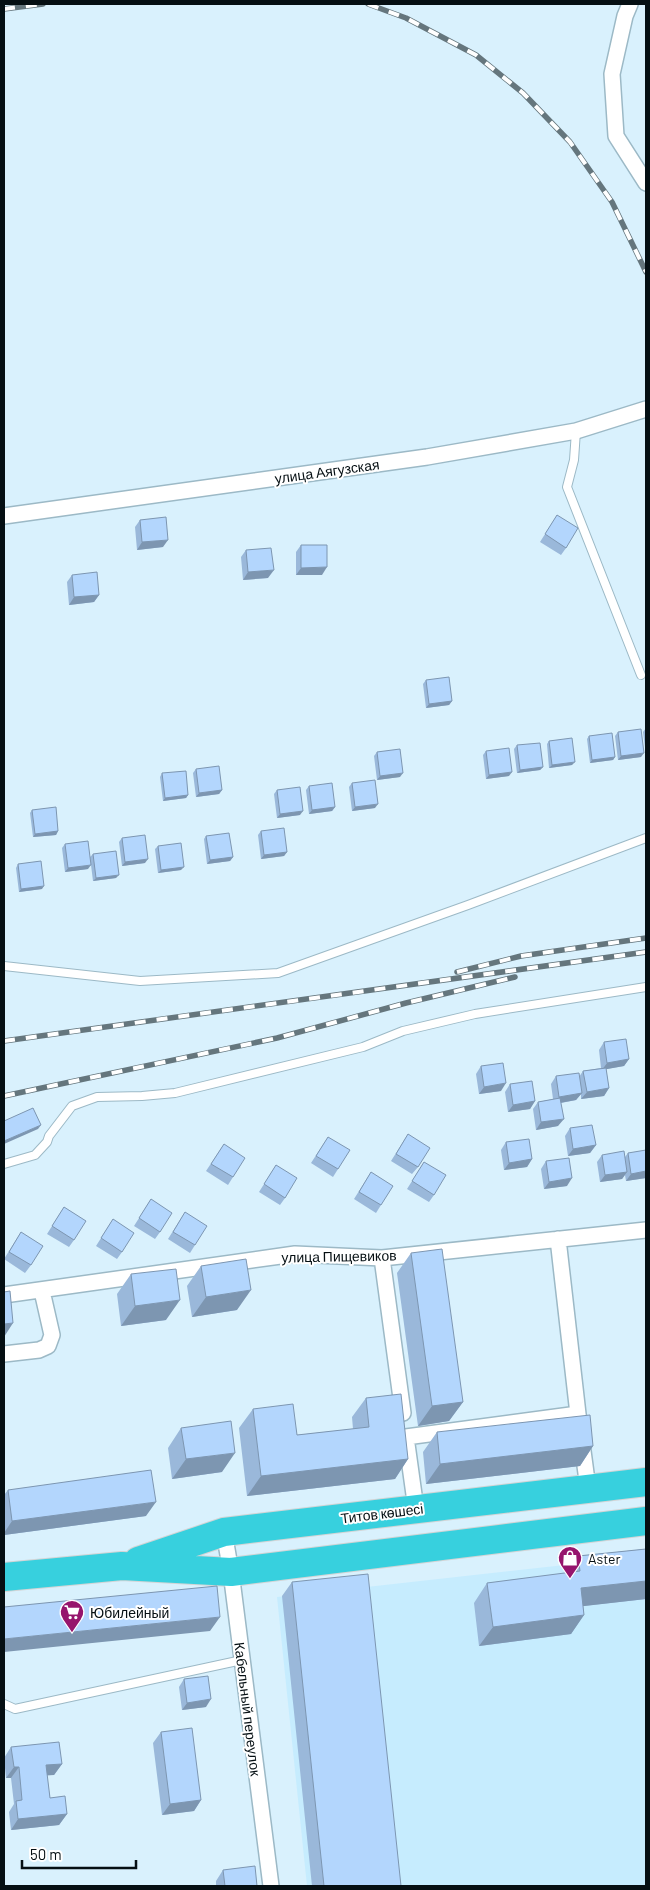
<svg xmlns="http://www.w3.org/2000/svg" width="650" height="1890" viewBox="0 0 650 1890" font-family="Barlow,sans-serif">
<rect width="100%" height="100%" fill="#d9f1fd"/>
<path fill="#c6ecfe" d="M646,1556v330h-339l-30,-289z"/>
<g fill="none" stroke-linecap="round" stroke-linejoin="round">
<g stroke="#9cb9c6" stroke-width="10">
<path id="lane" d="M576,431l-2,29 -7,27 74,188
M4,966l136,15 138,-8 190,-68 178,-67
M4,1164l31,-9 12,-13 2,-6 23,-30 25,-9 45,-1 33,-3 188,-46 40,-16 72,-17 171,-27
M4,1704l11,5 227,-49"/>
</g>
<g stroke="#9cb9c6" stroke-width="18">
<path id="street" d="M630,4l-5,12 -13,58 4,62 30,47
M4,516l423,-59 149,-26 70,-22
M558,1239l20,175
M382,1258l21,155
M4,1295l291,-41 87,4 264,-28
M4,1354l35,-4 9,-4 4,-11 -10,-44
M416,1509l-10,-72 172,-23 10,74
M224,1532l7,40 40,314"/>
</g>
<g stroke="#d2d4d5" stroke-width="30">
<path id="highway" d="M138,1561l86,-29 422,-50
M4,1577l118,-11 109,6 415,-51"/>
</g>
<use href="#lane" stroke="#fff" stroke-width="8"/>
<use href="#street" stroke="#fff" stroke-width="15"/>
<use href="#highway" stroke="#37d0de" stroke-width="28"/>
<g stroke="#65767d" stroke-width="5.5">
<path id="rail" d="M368,4l38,14 70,37 47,38 47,49 42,60 34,70
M4,9l39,-5
M457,972l64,-16 125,-18
M4,1041l642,-89
M4,1096l273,-58 129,-35 109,-26"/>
</g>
<use href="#rail" stroke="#fff" stroke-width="4" stroke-dasharray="11" stroke-linecap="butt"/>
</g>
<path fill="#9ab8da" d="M557,515l9,33 -5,7 -21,-13z
M140,520l23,27 -26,3 -2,-23z
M301,545l21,30h-26v-23z
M246,550l22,28 -25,2 -2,-23z
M72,575l27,20 -5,7 -25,3 -2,-23z
M426,680l26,21 -3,4 -23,3 -3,-24z
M646,728v27l-3,-23z
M618,732l23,25 -23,3 -3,-24z
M589,736l26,21 -2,3 -23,3 -3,-24z
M549,741l23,24 -23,3 -2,-24z
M517,745l26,22 -3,3 -23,3 -3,-24z
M486,751l23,25 -23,3 -3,-24z
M377,752l23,25 -23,3 -3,-24z
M196,769l26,21 -3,4 -23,3 -3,-24z
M162,773l26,22 -2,3 -23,3 -3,-24z
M352,783l23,25 -23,3 -3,-24z
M309,786l26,21 -3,4 -23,3 -3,-24z
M277,790l23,25 -23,3 -3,-24z
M32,810l26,21 -2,4 -23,2 -3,-24z
M261,831l26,21 -3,4 -23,3 -3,-24z
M206,836l27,21 -3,4 -23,3 -3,-25z
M122,838l23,25 -23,3 -3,-24z
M65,844l23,25 -23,3 -3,-24z
M158,846l23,24 -23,3 -3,-24z
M93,854l23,24 -23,3 -3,-24z
M18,864l24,25 -23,3 -3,-24z
M604,1042l25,17 -5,7 -18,3 3,19 -5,8 -23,3v-5l-5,6 -15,3 -3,23 -22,4 -3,-21 5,-7 15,-3 -2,-15 5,-8 23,1 4,-6 18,-3 -2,-18z
M481,1066l20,25 -22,3 -3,-20z
M510,1084l25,17 -5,8 -22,3 -3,-20z
M570,1128l26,17 -6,8 -22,3 -3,-20z
M408,1134l10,33 -6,7 -21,-13z
M328,1137l10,32 -5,8 -22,-14z
M506,1142l26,17 -5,8 -23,3 -3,-20z
M224,1144l9,33 -5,8 -22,-14z
M628,1153l18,25 -20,3 -1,-6 -3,4 -22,3 -3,-20 5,-7 23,2z
M546,1161l21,25 -23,3 -3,-20z
M424,1162l10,33 -5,7 -22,-13z
M276,1165l9,33 -5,7 -21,-13z
M371,1172l10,33 -5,8 -22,-14z
M151,1199l9,33 -5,7 -21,-13z
M64,1207l10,33 -5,7 -22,-13z
M185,1212l10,33 -5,8 -22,-14z
M113,1219l9,33 -5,7 -21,-13z
M21,1232l10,33 -6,8 -21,-14z
M411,1253l52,149 -14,19 -31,5 -21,-153z
M201,1266l36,44 -45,7 -5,-31z
M131,1274l35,46 -45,6 -4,-32z
M366,1398l42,61 -13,20 -148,17 -8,-68 14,-19 44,26 56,-6 -1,-12z
M181,1428l41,44 -50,7 -4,-31z
M437,1432l156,14 -13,20 -154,18 -3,-32z
M8,1490l138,26 -142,19v-40z
M646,1549v50l-63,7 1,9 -13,19 -92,12 -5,-43 13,-20 80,-10 11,-17z
M292,1582l109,304h-89l-30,-290z
M184,1679l22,28 -24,3 -3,-23z
M161,1732l40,68 -7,11 -32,4 -9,-72z
M11,1747l51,17 -8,11h-7l3,23 17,16 -8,11 -48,5 -2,-18 5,-8 -3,-26h-5l-2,-20z
M223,1870l34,16h-41v-5z"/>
<path fill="#7d96b1" d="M168,540l-5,7 -26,3 5,-8z
M327,567l-5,8h-26l5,-7z
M274,570l-6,8 -25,2 5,-8z
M99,595l-5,7 -25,3 5,-8z
M452,701l-3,4 -23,3 3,-4z
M644,753l-3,4 -23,3 3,-4z
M615,757l-2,3 -23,3 2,-3z
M575,762l-3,3 -23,3 3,-3z
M543,767l-3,3 -23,3 3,-3z
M512,772l-3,4 -23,3 3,-4z
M403,773l-3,4 -23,3 3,-4z
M222,790l-3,4 -23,3 3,-4z
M188,795l-2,3 -23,3 2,-3z
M378,804l-3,4 -23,3 3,-4z
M335,807l-3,4 -23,3 3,-4z
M303,811l-3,4 -23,3 3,-4z
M58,831l-2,4 -23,2 2,-3z
M287,852l-3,4 -23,3 3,-4z
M233,857l-3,4 -23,3 3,-4z
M148,859l-3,4 -23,3 3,-4z
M91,865l-3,4 -23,3 3,-4z
M184,867l-3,3 -23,3 3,-3z
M119,875l-3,3 -23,3 3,-3z
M44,886l-2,3 -23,3 2,-3z
M629,1059l-5,7 -22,4 5,-7z
M506,1083l-5,8 -22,3 5,-7z
M609,1088l-5,8 -23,3 6,-7z
M582,1093l-6,7 -22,4 5,-7z
M535,1101l-5,8 -22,3 5,-7z
M564,1119l-6,7 -22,4 5,-8z
M41,1125l-3,4 -34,15v-3z
M596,1145l-6,8 -22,3 5,-7z
M532,1159l-5,8 -23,3 5,-7z
M646,1171v7l-20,3 5,-7z
M627,1172l-5,7 -22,3 5,-7z
M572,1178l-5,8 -23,3 5,-7z
M251,1290l-14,20 -45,7 14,-20z
M180,1300l-14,20 -45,6 14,-20z
M13,1323l-9,14v-13z
M463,1402l-14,19 -31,5 14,-20z
M593,1446l-13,20 -154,18 14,-20z
M235,1453l-13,19 -50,7 14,-20z
M408,1459l-13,20 -148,17 14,-20z
M156,1502l-10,14 -142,19v-2l8,-12z
M646,1581v18l-79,9 14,-20z
M584,1615l-13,19 -92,12 14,-19z
M220,1617l-10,14 -206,21v-13z
M211,1699l-5,8 -24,3 5,-7z
M62,1764l-8,11 -16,1 8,-11z
M14,1767h5l-8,11h-5z
M201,1800l-7,11 -32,4 8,-11z
M67,1814l-8,11 -48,5 7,-11z"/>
<path fill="#b3d6fd" stroke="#7d96b1" d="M557,515l21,13 -12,20 -21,-14z
M166,517l2,23 -26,2 -2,-22z
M301,545h26v22l-26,1z
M271,548l3,22 -26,2 -2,-22z
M97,572l2,23 -25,2 -2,-22z
M449,677l3,24 -23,3 -3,-24z
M641,729l3,24 -23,3 -3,-24z
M612,733l3,24 -23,3 -3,-24z
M572,738l3,24 -23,3 -3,-24z
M540,743l3,24 -23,3 -3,-25z
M509,748l3,24 -23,3 -3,-24z
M400,749l3,24 -23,3 -3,-24z
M219,766l3,24 -23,3 -3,-24z
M186,771l2,24 -23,3 -3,-25z
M375,780l3,24 -23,3 -3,-24z
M332,783l3,24 -23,3 -3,-24z
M300,787l3,24 -23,3 -3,-24z
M56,807l2,24 -23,3 -3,-24z
M284,828l3,24 -23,3 -3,-24z
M229,833l4,24 -23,3 -4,-24z
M145,835l3,24 -23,3 -3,-24z
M88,841l3,24 -23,3 -3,-24z
M181,843l3,24 -23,3 -3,-24z
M116,851l3,24 -23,3 -3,-24z
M41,861l3,25 -23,3 -3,-25z
M626,1039l3,20 -22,4 -3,-21z
M503,1063l3,20 -22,4 -3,-21z
M606,1068l3,20 -22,4 -4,-21z
M579,1073l3,20 -23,4 -3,-21z
M532,1081l3,20 -22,4 -3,-21z
M560,1098l4,21 -23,3 -3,-20z
M33,1108l8,17 -37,16v-20z
M592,1125l4,20 -23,4 -3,-21z
M408,1134l22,14 -12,19 -22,-13z
M328,1137l22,13 -12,19 -22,-13z
M529,1139l3,20 -23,4 -3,-21z
M224,1144l21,14 -12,19 -22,-13z
M646,1150v21l-15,3 -3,-21z
M624,1151l3,21 -22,3 -3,-20z
M569,1158l3,20 -23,4 -3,-21z
M424,1162l22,13 -12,20 -22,-14z
M276,1165l21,13 -12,20 -21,-14z
M371,1172l22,14 -12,19 -22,-13z
M151,1199l21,14 -12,19 -21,-14z
M64,1207l22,14 -12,19 -22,-14z
M185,1212l22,14 -12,19 -22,-13z
M113,1219l21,14 -12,19 -21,-14z
M21,1232l22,14 -12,19 -22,-13z
M442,1249l21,153 -31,4 -21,-153z
M246,1259l5,31 -45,7 -5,-31z
M176,1269l4,31 -45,6 -4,-32z
M10,1291l3,32 -9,1v-32z
M401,1394l7,65 -147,17 -8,-67 40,-5 4,31 72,-8 -3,-29z
M590,1415l3,31 -153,18 -3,-32z
M231,1421l4,32 -49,6 -5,-31z
M151,1470l5,32 -144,19 -4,-31z
M646,1549v32l-65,7 3,27 -91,12 -6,-44 93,-12 -2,-15z
M368,1574l33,312h-77l-32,-304z
M217,1586l3,31 -216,22v-32z
M208,1676l3,23 -24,4 -3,-24z
M192,1728l9,72 -31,4 -9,-72z
M59,1742l3,22 -16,1 4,33 15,-2 2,18 -49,5 -2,-18 6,-1 -3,-33h-5l-3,-20z
M255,1866l2,20h-32l-2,-16z"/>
<defs>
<g id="shop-pin" transform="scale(1.25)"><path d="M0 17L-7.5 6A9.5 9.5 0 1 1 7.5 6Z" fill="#96156d" stroke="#fff"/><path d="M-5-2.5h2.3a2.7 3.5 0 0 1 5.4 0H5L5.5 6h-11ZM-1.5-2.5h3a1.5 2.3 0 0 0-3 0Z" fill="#fff"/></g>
<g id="supermarket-pin" transform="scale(1.25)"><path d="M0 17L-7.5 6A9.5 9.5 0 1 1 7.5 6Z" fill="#96156d" stroke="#fff"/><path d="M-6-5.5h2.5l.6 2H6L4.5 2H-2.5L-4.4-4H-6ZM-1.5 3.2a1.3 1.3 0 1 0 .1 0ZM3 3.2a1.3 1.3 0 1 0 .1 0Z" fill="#fff"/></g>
</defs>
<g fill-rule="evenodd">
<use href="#shop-pin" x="570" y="1558"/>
<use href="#supermarket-pin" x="72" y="1612"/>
</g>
<g text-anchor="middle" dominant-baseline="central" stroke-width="4" stroke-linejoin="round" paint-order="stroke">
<g font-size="14" fill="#050f13" stroke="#fff">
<text transform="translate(327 471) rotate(-8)">улица Аягузская</text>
<text transform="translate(339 1256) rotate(-1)">улица Пищевиков</text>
<text transform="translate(382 1513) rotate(-7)">Титов көшесі</text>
<text transform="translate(248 1709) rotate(83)">Кабельный переулок</text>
</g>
<g font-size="14" fill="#050f13" stroke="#fff" text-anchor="start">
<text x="588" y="1558">Aster</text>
<text x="90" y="1612">Юбилейный</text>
</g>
</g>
<rect width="650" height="1890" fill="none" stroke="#050f13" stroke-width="10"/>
<path d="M22 1860v8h114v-8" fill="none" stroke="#050f13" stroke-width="2.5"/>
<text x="30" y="1860" font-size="15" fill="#050f13" stroke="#ffffff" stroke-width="4" paint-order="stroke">50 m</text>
</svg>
